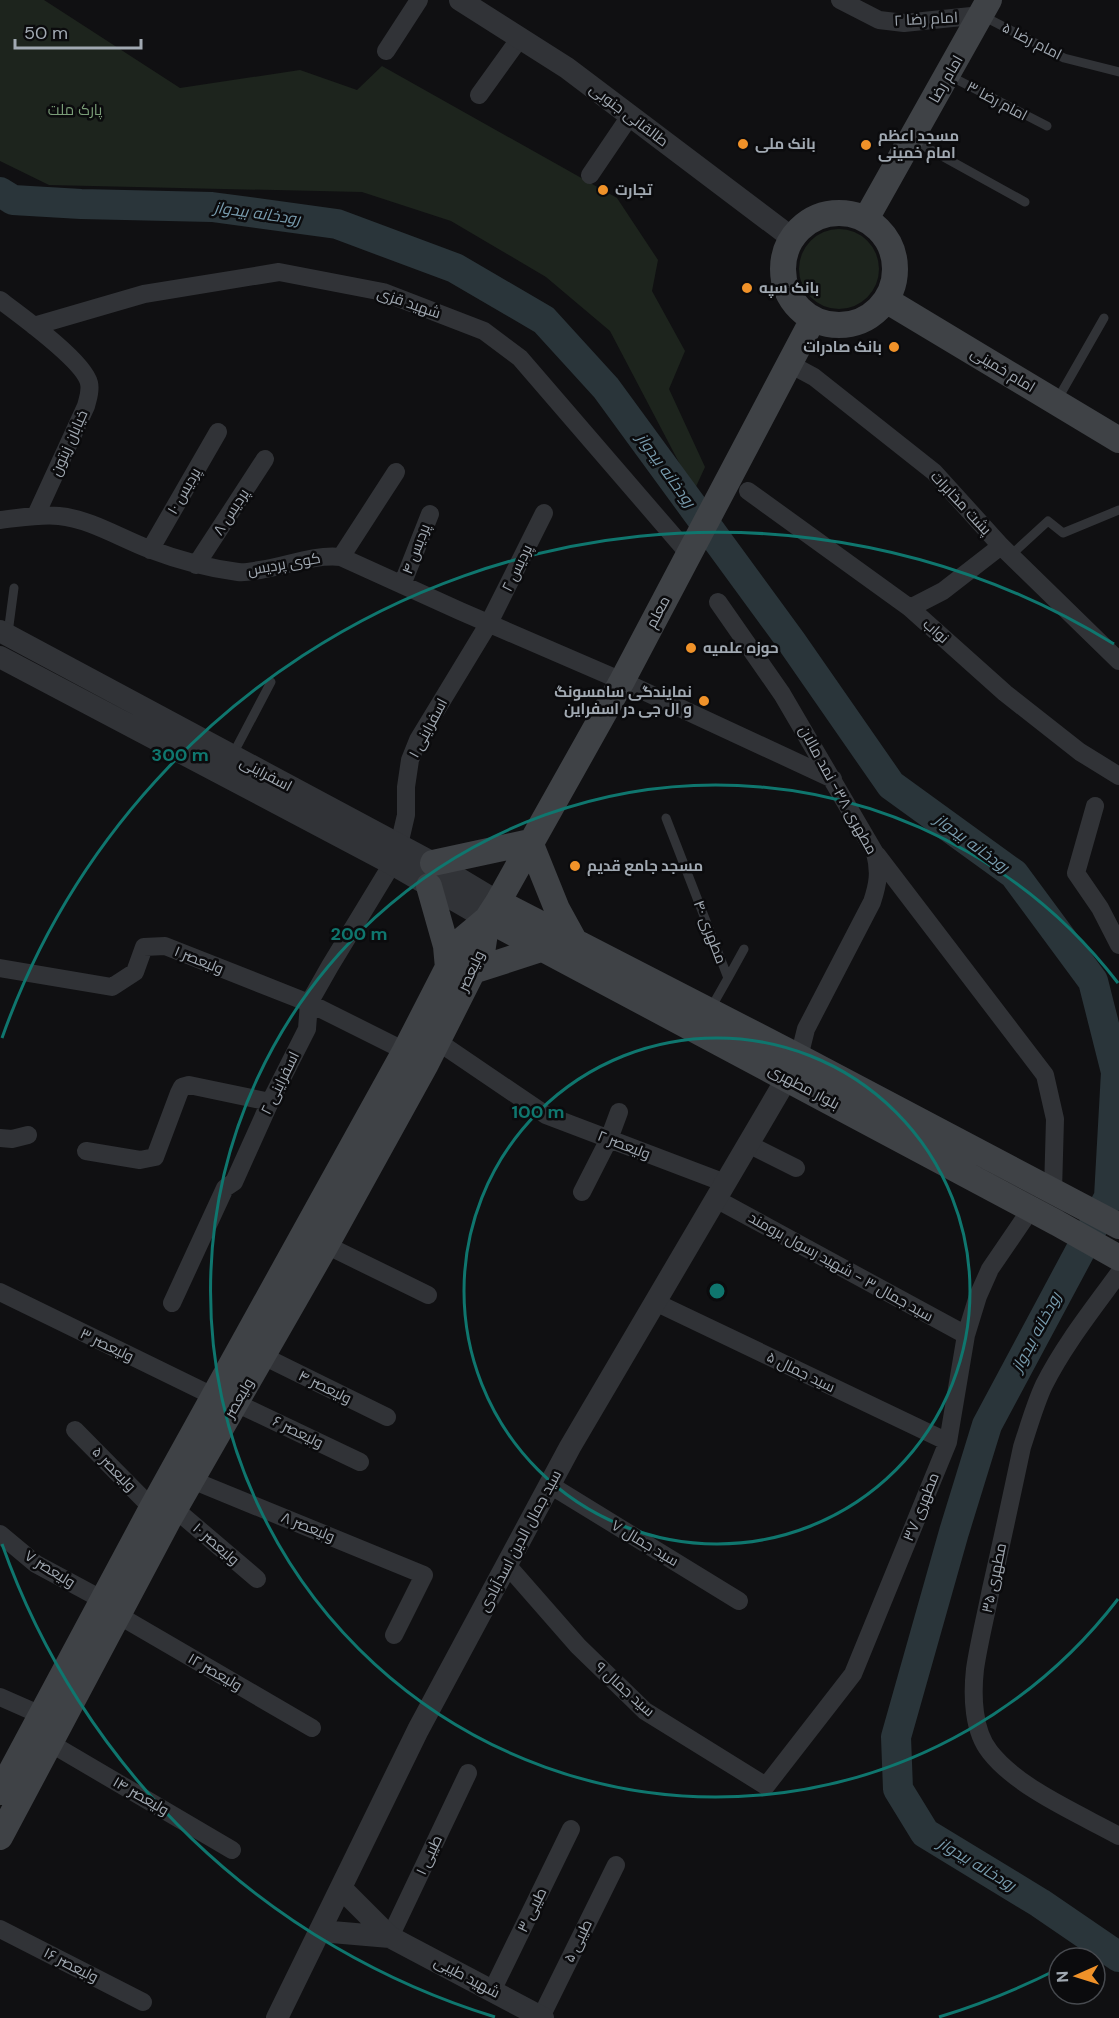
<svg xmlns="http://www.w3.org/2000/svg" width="1119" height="2018" viewBox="0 0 1119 2018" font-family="'DM Sans',Cairo,sans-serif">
<rect width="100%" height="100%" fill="#101012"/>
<path fill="#1d241d" d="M0,0h44l136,88 120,-18 57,20 25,-24 235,132 41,62 -6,31 33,60 -16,38 36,78 -11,24 -84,-160 -64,-54 -95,-56 -89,-29 -313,-7 -49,-24z
M799 269a40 40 0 1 1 80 0a40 40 0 1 1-80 0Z"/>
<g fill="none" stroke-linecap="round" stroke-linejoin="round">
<path stroke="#2a353a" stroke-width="30" d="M0,192l13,8 68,4 131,3 125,17 118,44 89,52 62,68 185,253 100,144 123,89 79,107 23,91 -7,125 -122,228 -33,107 -58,205 2,52 27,44 115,70 79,54"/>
<path stroke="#313337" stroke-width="9" d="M983,16l81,42 55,14
M948,75l99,51
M913,140l112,62
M1056,402l48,-84
M1011,555l37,-34 15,12 56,-23
M8,633l6,-45
M232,756l39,-74
M666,818l62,160 -17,30
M728,978l16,-29"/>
<path stroke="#313337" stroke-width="18" d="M840,0l39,20 25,3 77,-8
M386,51l33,-51
M479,95l41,-57
M590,175l40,-59
M0,300c20,15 84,61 89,83 2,8 -1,15 -3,23l-50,109
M34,326l110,-32 135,-22 104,20 101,39 36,27 169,196
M788,363l26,14 120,95 67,74 118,115
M748,491l162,117 95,85 75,59 39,24
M0,520c20,-2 39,-6 59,-4 31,3 61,22 90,33 29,11 58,19 89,23 7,1 15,-1 22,-2 27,-4 54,-16 81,-13l119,54 162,70 211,98
M150,550l68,-118
M341,557l55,-85
M196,565l69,-106
M402,585l28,-71
M718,602l64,92 93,159c5,19 3,31 -3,49l-66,127 -7,28
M910,608l33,-17 58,-45
M1095,806l-19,67 24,35 19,37
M399,845l7,-30v-28l4,-27 8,-20 71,-117 55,-110
M877,855l168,220 10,44 -2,72
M0,968l112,19 23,-15 9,-25 21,-1 144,57 96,48
M437,1041l109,74 179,68
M0,1138l12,1 16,-4
M748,1144l48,24
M86,1151l54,9 15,-3 24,-64 3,-6 7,-2 81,17
M582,1192l27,-53 10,-27
M716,1199l250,136
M326,1245l102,50
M1119,1273c-26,36 -55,72 -75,112 -9,19 -15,41 -22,62 -10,47 -20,94 -31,142 -5,26 -12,53 -16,80 -3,27 -2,62 15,83 28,36 89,62 129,84
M0,1292l215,105
M655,1302l293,140
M172,1303l53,-115 9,-6 36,-80 37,-73 2,-26 21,-37 62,-102
M263,1356l124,61
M236,1403l124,59
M75,1430l77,78
M192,1480l232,95 -30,60
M550,1485l189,116
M175,1509l82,70
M0,1534l36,30 67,36
M507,1565l71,81 67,65 121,75 87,-112 95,-232 18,-107 12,-39 12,-27 41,-60
M118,1615l194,113
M0,1697l41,18
M50,1743l182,107
M0,1929l143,73
M390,1937l78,-164
M492,1991l79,-162
M541,2017l75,-152"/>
<path stroke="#313337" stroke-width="22" d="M460,0l107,68 225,170
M0,631l433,232 65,39
M0,657l392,207 95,55
M341,1888l49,49 153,81
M320,1931l70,6
M277,2018l141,-288 152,-283 217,-369"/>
<path stroke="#3f4246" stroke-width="26" d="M783 269a56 56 0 1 1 112 0a56 56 0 1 1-112 0Z
M866,219l123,-219
M886,300l233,140
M530,842l27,67 17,31
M433,863l97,-21
M429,886l17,60 2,22
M498,902l301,155 320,169
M487,919l570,304 62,35
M473,971l68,-22
M0,1792l152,-284 253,-457 57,-111 25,-21 11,-17 124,-221 191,-362
M0,1837l169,-318 157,-274 100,-181 56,-111 5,-34"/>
</g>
<g fill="none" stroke="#0f766e" stroke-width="3">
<circle cx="717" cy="1291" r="253"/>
<path d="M1118 1599A506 506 0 1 1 1118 983"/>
<path d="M1056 1970A759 759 0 0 1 939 2017M495 2017A759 759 0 0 1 2 1544M2 1038A759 759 0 0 1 1114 644"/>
</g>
<g fill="#f09229" stroke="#0b0b0d" stroke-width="2">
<circle cx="743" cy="144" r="6"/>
<circle cx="866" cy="145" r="6"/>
<circle cx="603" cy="190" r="6"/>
<circle cx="747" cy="288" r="6"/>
<circle cx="894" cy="347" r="6"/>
<circle cx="691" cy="648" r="6"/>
<circle cx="704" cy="701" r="6"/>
<circle cx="575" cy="866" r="6"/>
</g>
<g text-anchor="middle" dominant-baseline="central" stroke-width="5" stroke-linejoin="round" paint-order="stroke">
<g font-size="15" fill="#a1a9b2" stroke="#0b0b0d">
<text transform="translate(926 19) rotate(-3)">امام رضا ۲</text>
<text transform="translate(1032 41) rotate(27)">امام رضا ۵</text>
<text transform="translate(946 79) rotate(-60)">امام رضا</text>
<text transform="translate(997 101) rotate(28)">امام رضا ۳</text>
<text transform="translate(629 115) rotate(37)">طالقانی جنوبی</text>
<text transform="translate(409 303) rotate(19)">شهید قزی</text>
<text transform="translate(1003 370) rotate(31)">امام خمینی</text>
<text transform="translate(69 443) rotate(-66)">خیابان زیتون</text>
<text transform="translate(184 491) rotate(-60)">پردیس ۱۰</text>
<text transform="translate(961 503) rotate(47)">پشت مخابرات</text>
<text transform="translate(231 512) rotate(-57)">پردیس ۸</text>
<text transform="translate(416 549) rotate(-69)">پردیس ۴</text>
<text transform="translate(284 564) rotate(-10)">کوی پردیس</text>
<text transform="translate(517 568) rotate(-64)">پردیس ۲</text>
<text transform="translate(658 612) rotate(-62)">معلم</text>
<text transform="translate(936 631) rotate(42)">نواب</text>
<text transform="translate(428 728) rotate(-62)">اسفراینی ۱</text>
<text transform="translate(266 774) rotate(28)">اسفراینی</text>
<text transform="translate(838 790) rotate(61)">مطهری ۳۸- نمد مالان</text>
<text transform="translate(710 932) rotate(69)">مطهری ۴۰</text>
<text transform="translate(199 960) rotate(22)">ولیعصر ۱</text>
<text transform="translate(471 971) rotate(-65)">ولیعصر</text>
<text transform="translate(280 1083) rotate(-64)">اسفراینی ۲</text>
<text transform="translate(804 1087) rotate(28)">بلوار مطهری</text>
<text transform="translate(624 1145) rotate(21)">ولیعصر ۲</text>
<text transform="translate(841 1267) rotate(29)">سید جمال ۳ - شهید رسول برومند</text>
<text transform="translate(107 1345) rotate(26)">ولیعصر ۳</text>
<text transform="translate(801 1372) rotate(26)">سید جمال ۵</text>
<text transform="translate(325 1387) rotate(26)">ولیعصر ۴</text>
<text transform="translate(239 1398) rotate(-60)">ولیعصر</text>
<text transform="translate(298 1432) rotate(26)">ولیعصر ۶</text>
<text transform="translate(114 1469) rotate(46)">ولیعصر ۵</text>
<text transform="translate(921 1507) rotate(-68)">مطهری ۳۷</text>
<text transform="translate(308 1527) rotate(22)">ولیعصر ۸</text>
<text transform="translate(520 1541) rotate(-62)">سید جمال الدین اسدآبادی</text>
<text transform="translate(645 1543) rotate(31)">سید جمال ۷</text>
<text transform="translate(216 1544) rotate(41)">ولیعصر ۱۰</text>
<text transform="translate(50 1569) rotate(32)">ولیعصر ۷</text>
<text transform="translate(994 1578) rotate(-78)">مطهری ۳۵</text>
<text transform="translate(215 1672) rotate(30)">ولیعصر ۱۲</text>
<text transform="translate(625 1689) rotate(42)">سید جمال ۹</text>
<text transform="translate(141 1796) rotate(30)">ولیعصر ۱۴</text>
<text transform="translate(429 1855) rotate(-65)">طیبی ۱</text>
<text transform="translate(532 1910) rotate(-64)">طیبی ۳</text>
<text transform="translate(578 1941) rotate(-64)">طیبی ۵</text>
<text transform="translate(71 1965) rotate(27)">ولیعصر ۱۶</text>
<text transform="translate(467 1977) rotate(28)">شهید طیبی</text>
</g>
<g font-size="15" fill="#7b9e78" stroke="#0b0b0d">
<text x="75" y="110">پارک ملت</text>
</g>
<g font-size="15" font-weight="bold" fill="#a1a9b2" stroke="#0b0b0d" text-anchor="start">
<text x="878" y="136">مسجد اعظم<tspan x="878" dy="17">امام خمینی</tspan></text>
<text x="755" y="144">بانک ملی</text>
<text x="615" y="190">تجارت</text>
<text x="759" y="288">بانک سپه</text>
<text x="882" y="347" text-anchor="end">بانک صادرات</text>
<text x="703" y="648">حوزه علمیه</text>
<text x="692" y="692" text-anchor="end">نمایندگی سامسونگ<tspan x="692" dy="17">و ال جی در اسفراین</tspan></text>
<text x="587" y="866">مسجد جامع قدیم</text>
</g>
<g font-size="16" font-style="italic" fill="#789cae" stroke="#0b0b0d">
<text transform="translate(257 213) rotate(8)">رودخانه بیدواز</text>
<text transform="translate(666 470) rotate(54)">رودخانه بیدواز</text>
<text transform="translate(972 843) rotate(36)">رودخانه بیدواز</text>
<text transform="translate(1036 1332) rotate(-62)">رودخانه بیدواز</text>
<text transform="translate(977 1864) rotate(31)">رودخانه بیدواز</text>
</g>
</g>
<circle cx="717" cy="1291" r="9" fill="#0f766e" stroke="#0b0b0d" stroke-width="3"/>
<g font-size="18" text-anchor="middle" font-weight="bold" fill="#0f766e" stroke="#0b0b0d" stroke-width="5" stroke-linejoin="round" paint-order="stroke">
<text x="180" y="761">300 m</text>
<text x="359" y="940">200 m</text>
<text x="538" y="1118">100 m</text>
</g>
<g transform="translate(1077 1976) rotate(267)"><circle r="28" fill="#0b0b0d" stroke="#474a4f" stroke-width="1.5"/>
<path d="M0-4.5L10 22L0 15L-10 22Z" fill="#f09229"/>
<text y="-9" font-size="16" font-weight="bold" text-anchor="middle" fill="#a1a9b2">N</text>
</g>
<path d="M15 39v9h126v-9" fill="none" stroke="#a1a9b2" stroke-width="3"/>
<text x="24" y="39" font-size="18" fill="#a1a9b2" stroke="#0b0b0d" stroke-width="4.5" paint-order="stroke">50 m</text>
</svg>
